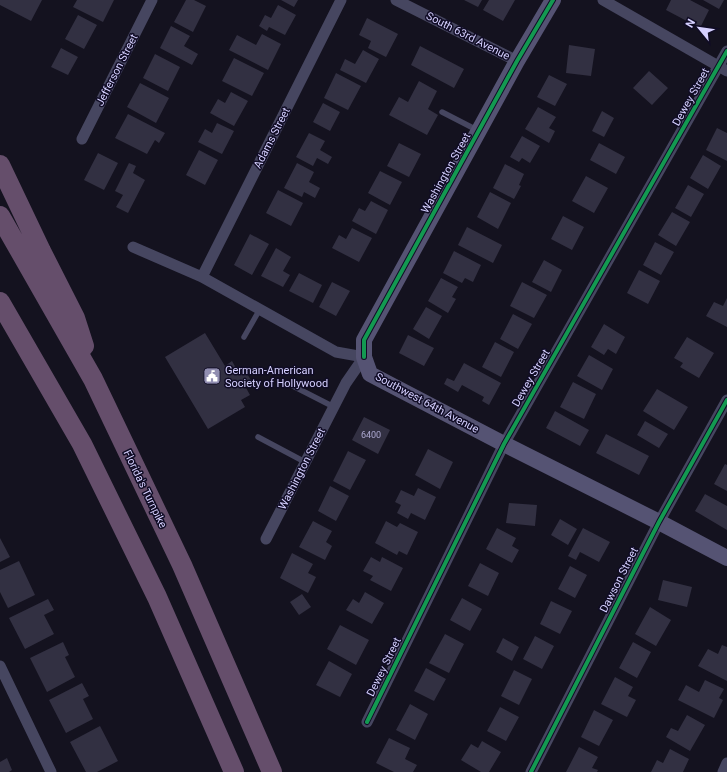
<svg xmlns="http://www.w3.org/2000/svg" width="727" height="772" viewBox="0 0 727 772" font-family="Roboto,sans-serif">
<rect width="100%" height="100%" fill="#14121f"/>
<path fill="#323042" d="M0,0h42l-11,21 -31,-16z
M77,0h37l-11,22 -30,-15z
M186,0h8l12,6 -13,26 -19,-10z
M281,0h17l-4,7z
M464,0h18l-4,7z
M489,0h26l-12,21 -20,-11z
M671,0h19l19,10 -9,18 -34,-18z
M703,0h21l-5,9z
M278,5l18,10 -11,20 -16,-8 -2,4 -8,-5 6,-11 6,3z
M78,15l19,10 -13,24 -19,-10z
M367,18l31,16 -12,23 -18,-9 3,-7 -12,-6z
M171,26l19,10 -6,10 14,8 -6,11 -32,-17z
M262,34l19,10 -13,26 -39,-20 8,-15 19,10z
M569,45l26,4 -4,27 -25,-3z
M420,46l44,23 -10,19 -43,-23z
M61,48l17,9 -10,18 -17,-8z
M363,50l16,9 -13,24 -26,-13 5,-11 10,5z
M155,54l25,13 -12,24 -25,-13z
M234,58l30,15 -12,23 -30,-15z
M649,71l19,17 -16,17 -19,-17z
M336,73l25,13 -13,24 -24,-12z
M549,75l18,9 -12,22 -18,-9z
M419,81l18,10 -9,18 10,6 -11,20 -38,-20 10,-18 9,5z
M140,83l29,15 -13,25 -29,-16z
M231,92l17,9 -14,25 -24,-13 8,-14 7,4z
M323,103l17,9 -10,19 -17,-9z
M538,107l18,10 -7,11 6,3 -6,12 -24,-14z
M602,111l12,7 -10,19 -12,-6z
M128,114l37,19 -6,10 -4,-3 -8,14 -32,-16z
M217,123l17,8 -12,23 -24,-12 7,-13 7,4z
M717,128l10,5v28l-21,-11z
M309,133l16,8 -5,9 12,7 -4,7 -11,-6 -4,8 -17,-9z
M522,136l18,10 -10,17 -8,-5 -3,4 -9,-5z
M399,143l22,11 -12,23 -22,-11z
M599,143l26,14 -9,17 -26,-14z
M199,150l19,10 -13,25 -19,-10z
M98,153l20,10 -14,27 -20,-10z
M703,155l18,11 -13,23 -18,-11z
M129,163l7,3 -3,7 12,7 -17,33 -12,-6 7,-12 -8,-4z
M297,163l17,9 -5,10 11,6 -5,10 -11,-6 -2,5 -18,-9z
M505,164l19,10 -5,11 2,1 -7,13 -21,-11z
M380,171l22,11 -12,23 -22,-12z
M586,176l22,12 -14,25 -22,-12z
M688,185l16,9 -13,23 -16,-9z
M278,190l25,13 -12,23 -25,-13z
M490,192l21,11 -13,26 -21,-12z
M371,201l17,9 -12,24 -24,-13 7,-13 6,3z
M672,212l18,10 -14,24 -18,-11z
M563,216l21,11 -12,23 -21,-11z
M467,227l35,18 -9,18 -35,-18z
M352,228l20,10 -13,24 -27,-14 7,-13 7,4z
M250,234l19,10 -17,31 -18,-10z
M655,242l19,10 -13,23 -18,-10z
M276,248l15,9 -8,14 7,4 -7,12 -22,-11z
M454,251l27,14 -8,17 -8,-4 -3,5 -19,-10z
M544,260l18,10 -11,22 -19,-10z
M639,270l21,11 -12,23 -21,-11z
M299,273l23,12 -9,18 -24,-12z
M441,278l17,9 -6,10 4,2 -8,14 -20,-12z
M332,282l18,9 -14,25 -17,-9z
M522,282l25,13 -13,23 -24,-12z
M727,298v29l-21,-11 8,-14 9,4z
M426,307l16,9 -13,23 -16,-10z
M513,314l19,10 -14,25 -18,-10z
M604,324l21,13 -9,17 -8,-5 -4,6 -13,-8z
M205,333l20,33 7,-5 5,9 6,-3 9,15 -7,4 5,9 -9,5 4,7 -37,22 -43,-72z
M408,335l26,13 -10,18 -25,-13z
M687,337l27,16 -15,25 -19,-11 3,-4 -9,-5z
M495,342l19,10 -13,25 -19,-10z
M589,355l24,14 -11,21 -25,-14z
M464,363l37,20 -12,22 -7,-4 2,-4 -22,-12 -4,7 -14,-8 3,-6 7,3z
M573,382l23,12 -12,25 -24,-12z
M657,389l31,18 -14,23 -31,-19z
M555,411l34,19 -9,16 -34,-18z
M364,417l26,13 -12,24 -26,-14z
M645,421l23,13 -9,14 -22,-13z
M606,434l43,22 -10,19 -43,-22z
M428,449l25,13 -13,27 -25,-14z
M348,451l18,9 -16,30 -17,-9z
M725,464l2,1v26l-13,-7z
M330,486l19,10 -13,25 -18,-10z
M418,488l18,9 -11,23 -14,-7 -3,6 -11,-6 4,-8 -6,-3 6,-12 13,6z
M705,494l22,12v24l-32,-19z
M509,503l28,2 -2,21 -29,-3z
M560,519l17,10 -9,16 -17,-10z
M313,521l19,10 -6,11 6,4 -7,14 -26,-13z
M386,521l11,6 3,-4 18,9 -11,23 -8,-4 -2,4 -22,-12z
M497,528l19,10 -4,8 7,4 -7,13 -26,-14z
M583,528l27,14 -11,20 -19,-10 -4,8 -8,-4z
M0,538l10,19 -10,5z
M292,553l21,11 -5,9 8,4 -8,16 -28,-15z
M371,557l9,5 2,-5 21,11 -12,23 -21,-11 3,-4 -10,-5z
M19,561l16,34 -27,13 -8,-16v-22z
M480,563l19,10 -11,23 -20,-10z
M570,566l17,9 -12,23 -17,-9z
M663,580l29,7 -5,20 -29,-7z
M365,592l19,11 -12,21 -26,-14 7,-11 6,4z
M302,594l9,13 -12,8 -9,-13z
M462,598l20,11 -12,22 -20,-11z
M48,599l6,11 -10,5 10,19 -29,15 -16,-31z
M551,601l21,10 -12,23 -20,-10z
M650,607l21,13 -15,26 -21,-12z
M340,625l29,15 -13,25 -29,-16z
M445,634l19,10 -15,29 -20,-10z
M535,636l19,10 -12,23 -19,-10z
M503,638l16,9 -7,14 -16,-9z
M63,642l6,13 -4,2 10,20 -28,15 -17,-34z
M633,642l18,10 -14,26 -18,-10z
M722,645l5,2v34l-29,-15 10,-17 10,5z
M329,661l23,13 -12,23 -24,-12z
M426,668l20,11 -12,22 -20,-10z
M514,670l18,9 -13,26 -18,-9z
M615,677l18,10 -5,9 8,4 -9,17 -26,-13z
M705,680l19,9 -5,9 4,2 -9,18 -36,-18 8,-15 13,7z
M82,683l7,13 -6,3 10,20 -27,14 -17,-33z
M410,704l18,10 -13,26 -19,-10z
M500,707l19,10 -13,24 -19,-10z
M594,710l19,10 -14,26 -18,-9z
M687,715l18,10 -15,26 -24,-14 5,-9 7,3z
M100,726l18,35 -21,11h-11l-16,-30z
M389,738l21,10 -5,11 12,6 -4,7h-19l-18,-9z
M482,741l19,11 -12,20h-8l-20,-12 10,-16 7,4z
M579,747l19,10 -6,11 6,2 -1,2h-31z
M670,749l19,10 -6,13h-32l6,-12 6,3z
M7,758l5,12 -3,2h-9v-10z"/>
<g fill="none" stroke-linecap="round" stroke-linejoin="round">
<path stroke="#464660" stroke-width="5.5" d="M442,112l35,18
M244,337l16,-28
M287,383l47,24
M258,437l47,25"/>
<path stroke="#464660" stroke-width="11" d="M396,0l121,61
M603,0l124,71
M82,139l70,-139
M133,247l69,30 134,75 28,5 -18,26 -80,156
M202,277l139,-277
M0,666l51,106
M367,722l137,-278 223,-393
M531,772l128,-250 68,-122
M723,772l4,-9"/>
<path stroke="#555373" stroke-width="16" d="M553,0l-36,61 -153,279v17l6,17 134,70 155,78 68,36"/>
<path stroke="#654e6b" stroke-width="20" d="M0,165l41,86 34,67 9,28
M0,216l93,163 89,186 90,207
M0,302l82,142 75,153 77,175"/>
<g stroke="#100c25" stroke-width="6">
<path id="cycleway" d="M364,357v-17l153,-279 36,-61
M367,722l137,-278 223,-393
M531,772l128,-250 68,-122"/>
</g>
<use href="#cycleway" stroke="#139951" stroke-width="4"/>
</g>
<defs>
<g id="civic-square" transform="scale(0.9)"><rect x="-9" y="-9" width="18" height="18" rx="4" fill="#918eb1" stroke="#100c25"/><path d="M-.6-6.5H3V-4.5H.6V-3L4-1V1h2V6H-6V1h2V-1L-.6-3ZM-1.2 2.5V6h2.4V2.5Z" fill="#fff"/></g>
</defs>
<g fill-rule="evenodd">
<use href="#civic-square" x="212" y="376"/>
</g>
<g text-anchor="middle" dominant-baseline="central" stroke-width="3" stroke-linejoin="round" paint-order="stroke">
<g font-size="9" fill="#aca8d0">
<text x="371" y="435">6400</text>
</g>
<g font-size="11" fill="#d5d0ff" stroke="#100c25">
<text transform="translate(468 36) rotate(27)">South 63rd Avenue</text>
<text transform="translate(117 70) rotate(-63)">Jefferson Street</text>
<text transform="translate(691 97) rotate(-61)">Dewey Street</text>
<text transform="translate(272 138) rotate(-63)">Adams Street</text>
<text transform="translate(446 173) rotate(-61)">Washington Street</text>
<text transform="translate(531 378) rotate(-60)">Dewey Street</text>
<text transform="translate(427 403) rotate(28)">Southwest 64th Avenue</text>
<text transform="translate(302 469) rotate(-63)">Washington Street</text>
<text transform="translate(145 489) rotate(64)">Florida's Turnpike</text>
<text transform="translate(619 580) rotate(-63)">Dawson Street</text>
<text transform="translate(384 667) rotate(-64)">Dewey Street</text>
</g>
<g font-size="11" fill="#d5d0ff" stroke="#100c25" text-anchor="start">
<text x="225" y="370">German-American<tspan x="225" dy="13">Society of Hollywood</tspan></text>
</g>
</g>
<g transform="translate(699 28) rotate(299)" stroke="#100c25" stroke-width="3" paint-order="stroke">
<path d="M0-3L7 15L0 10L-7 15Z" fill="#d5d0ff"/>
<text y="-6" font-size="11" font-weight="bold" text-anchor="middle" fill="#d5d0ff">N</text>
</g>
</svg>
